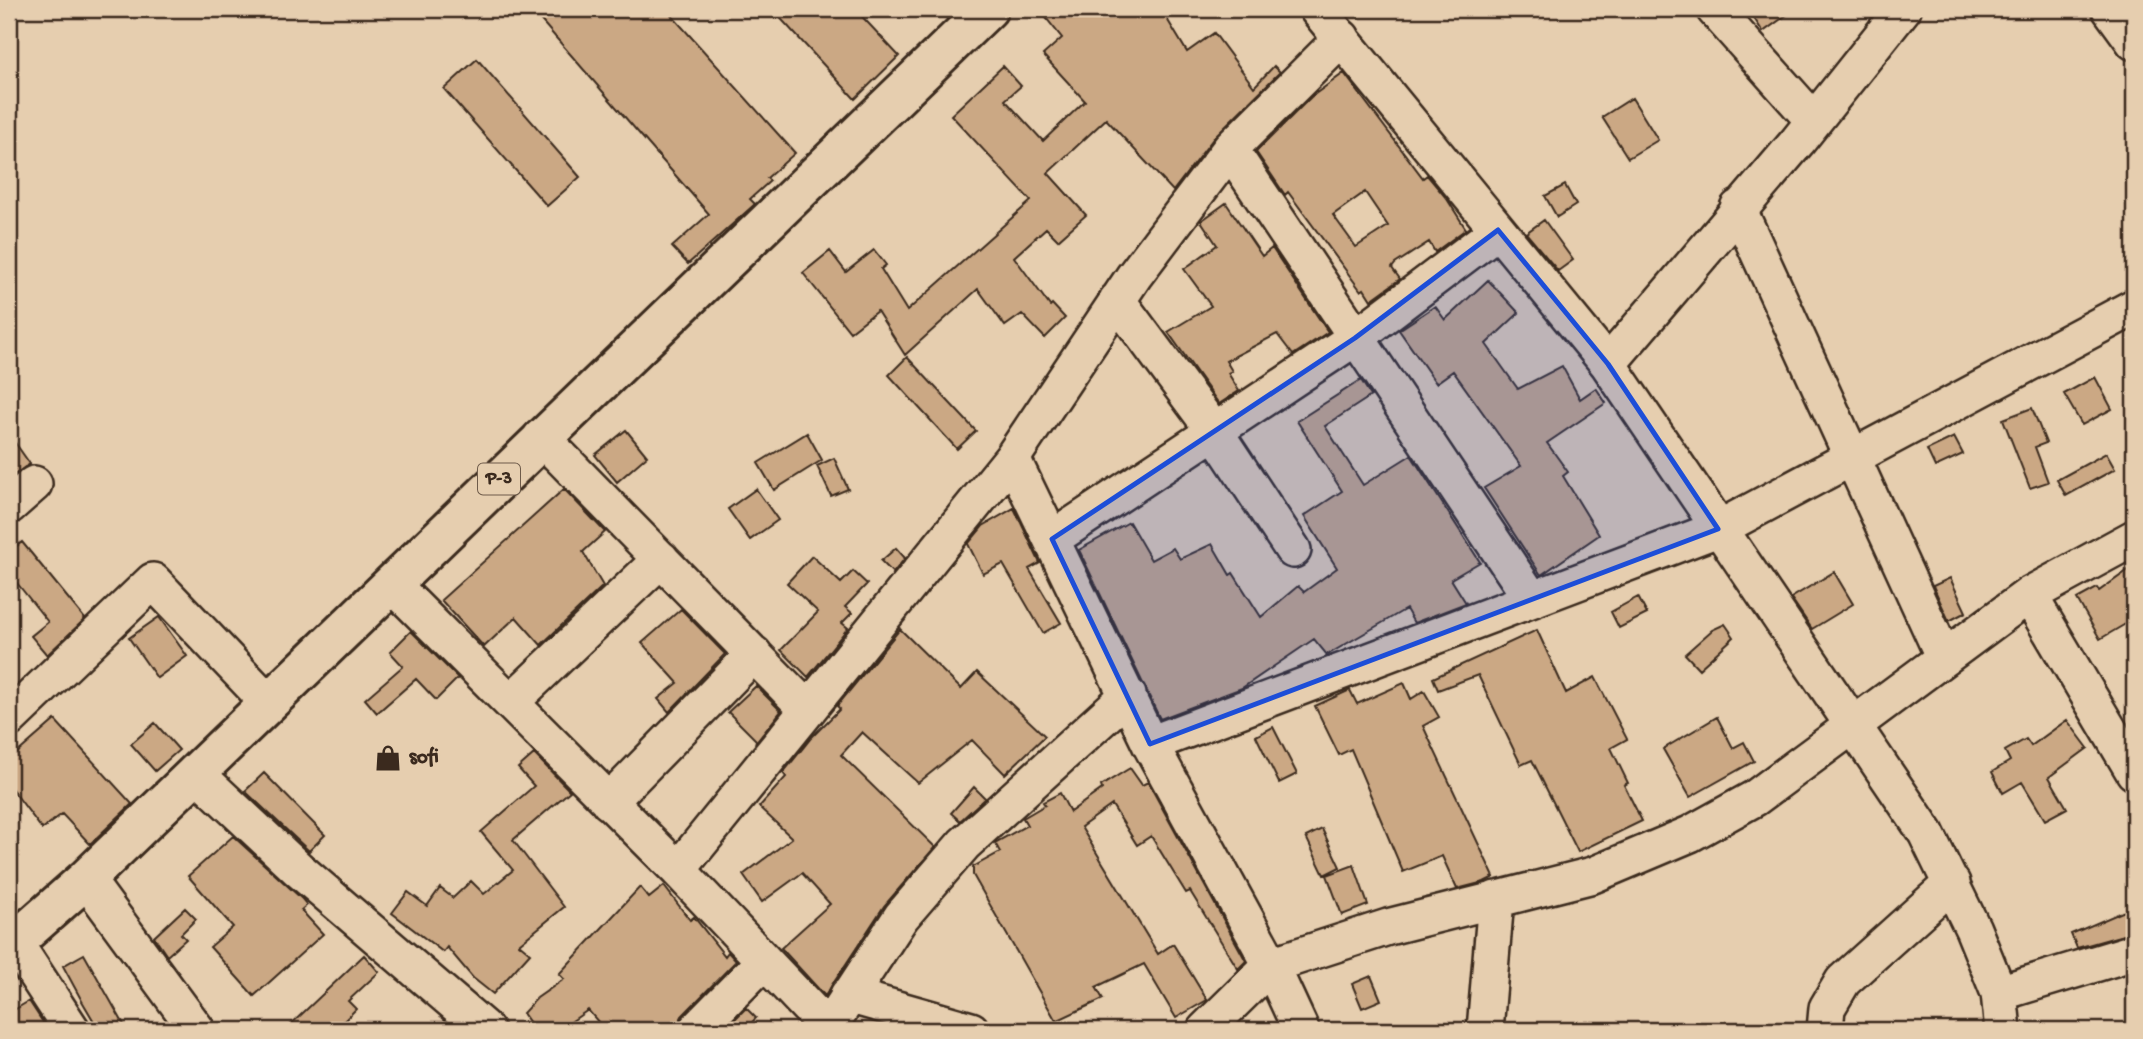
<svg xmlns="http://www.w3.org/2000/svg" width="2143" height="1039" viewBox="0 0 2143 1039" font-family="'Gochi Hand',sans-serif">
<rect width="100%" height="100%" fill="#e6ceaf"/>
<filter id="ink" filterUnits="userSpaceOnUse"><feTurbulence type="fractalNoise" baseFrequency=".0143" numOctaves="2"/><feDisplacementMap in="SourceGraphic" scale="14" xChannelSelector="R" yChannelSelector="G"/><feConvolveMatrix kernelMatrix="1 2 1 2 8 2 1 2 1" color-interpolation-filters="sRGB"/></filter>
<g filter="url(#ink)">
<path fill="#cba884" stroke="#3b2a1e" stroke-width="2" fill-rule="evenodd" d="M531,9h135l129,144 -28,25 3,3 -20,18 5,5 -67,60 -16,-17 37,-33z
M772,9h83l44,47 -44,43z
M1039,9h122l26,43 27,-19 40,54 20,-21 6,6 -64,63 -43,56 -67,-72 -58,54 38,42 -28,25 -12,-12 -32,29 36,49 2,-2 13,14 -20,20 -23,-24 -17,12 -27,-37 -73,66 -28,-44 -27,21 -47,-59 27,-22 16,21 28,-22 12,15 -5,4 26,42 124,-110 -80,-86 52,-49 18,20 -16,14 38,41 42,-40 -42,-46 19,-17z
M1748,9h47l-32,23z
M477,59l103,118 -33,29 -103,-117z
M1344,73l79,105 4,-3 20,24 19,30 -31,23 -6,-10 -34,22 -3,4 8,11 -29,21 -7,-11 -3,2 -73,-99 -3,3 -29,-43 55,-55zM1365,192l23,34 -32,21 -23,-32z
M1632,98l26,42 -30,18 -26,-41z
M1565,185l11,20 -19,12 -12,-21z
M1226,203l36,53 10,-8 56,84 -35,23 -16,-21 -51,27 6,10 -4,2 11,18 -20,13 -51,-72 43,-26 -27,-37 33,-24 -16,-24z
M1544,220l29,40 -15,11 -32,-38z
M1488,280l31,33 -33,31 32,45 44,-23 18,33 16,-11 10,15 -59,40 21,29 -5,4 36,59 -58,40 -57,-87 37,-22 -68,-95 -17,12 -37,-53 36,-24 10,14z
M907,357l69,74 -19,18 -68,-74z
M2095,377l17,32 -30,16 -18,-31z
M1361,380l10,16 -46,30 38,59 48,-30 69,107 -29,17 15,24 -52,20 -8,-14 -79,46 -13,-16 -72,49 -82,31 -81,-169 50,-28 22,38 22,-12 7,11 32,-15 18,31 3,-2 28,44 37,-31 6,6 33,-24 -33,-52 38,-25 -45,-70z
M2032,408l14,35 -11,4 13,35 -18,6 -27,-69z
M626,430l21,26 -30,26 -22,-27z
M807,433l15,27 -48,30 -16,-27z
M9,434l21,30 -15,10 -6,-8z
M1954,437l9,17 -28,13 -8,-17z
M2106,453l9,16 -49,27 -9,-16z
M834,458l14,31 -17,7 -14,-30z
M564,489l41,43 -22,20 20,34 -62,59 -25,-28 -32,30 -43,-47z
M756,489l22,31 -28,20 -22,-31z
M1014,508l26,55 -11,6 32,54 -18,10 -40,-69 -20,10 -15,-30 15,-18z
M22,542l63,77 -38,36 -16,-19 17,-14 -39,-49v-21z
M896,548l9,10 -12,15 -12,-12z
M812,556l29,27 12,-12 14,13 -22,23 7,6 -10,10 6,5 -40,49 -27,-27 37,-38 -31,-29z
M2134,566v53l-34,20 -23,-40 20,-11 2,3z
M1834,572l19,32 -41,25 -21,-31z
M1950,578l16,34 -17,9 -16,-35z
M1638,597l9,17 -28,14 -8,-16z
M681,609l44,45 -56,58 -11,-13 20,-16 -36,-40z
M159,617l28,39 -30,22 -28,-40z
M1725,624l9,13 -35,32 -14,-15 27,-24z
M900,629l61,60 16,-17 68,64 -40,38 -33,-34 -54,43 -56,-51 -21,23 94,92 -51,59 -59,90 -44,-48 49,-44 -28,-31 -40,29 -19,-27 49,-37 -33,-31 27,-30 -3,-4 28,-35 29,-29 -3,-3z
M1537,630l29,63 29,-16 32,62 -16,9 17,35 -4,2 18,36 -64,31 -46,-92 -11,5 -43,-90 -40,15 -5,-12z
M411,631l47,47 -22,22 -20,-21 -39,34 -12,-14 38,-33 -13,-14z
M1404,683l7,16 13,-8 15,26 -16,9 71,151 -10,5 -27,7 -15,-33 -39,16 -52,-123 -12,6 -24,-49 35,-16 7,14z
M756,686l25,25 -26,33 1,-4 -28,-28z
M1717,717l16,31 11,-6 10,19 -64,36 -27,-48z
M55,720l77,84 -42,40 -28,-30 -20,15 -33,-44v-25z
M2067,720l21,28 -39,29 18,31 -22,12 -23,-38 -19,11 -11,-21 18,-11 -5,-10 21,-12 5,7z
M155,723l24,27 -24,21 -24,-27z
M1273,727l24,47 -18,9 -23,-47z
M534,754l36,37 -57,49 51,67 -45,37 11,9 -37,41 -20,-16 -26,-31 -4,5 -51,-39 16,-21 19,14 13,-18 13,10 18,-17 13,13 29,-24 -32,-38 53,-46 -16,-18z
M1130,768l12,17 6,-3 98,179 -8,8 -48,-78 -4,2 -35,-57 -14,9 -25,-40 -31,22 77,127 15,-10 34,56 -31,18 -32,-54 -48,23 7,12 -47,22 -83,-146v-8l27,-15 -5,-9 32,-18 -4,-7 22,-13 -2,-3 17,-9 10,19 32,-23 -1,-3z
M264,773l61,62 -16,16 -64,-60z
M974,787l11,11 -25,23 -9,-8z
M1322,829l18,38 -16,8 -18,-38z
M233,836l69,63 5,6 -6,5 22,24 -69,62 -44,-49 23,-20 -45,-51z
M1354,865l14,40 -26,10 -15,-40z
M664,886l26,34 4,-3 31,39 3,-4 8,9 -54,55 -6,14h-71l-17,-20 -29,20h-24l-12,-17 14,-15 27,-19 -5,-5 81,-87 9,11z
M2134,907v25l-57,16 -6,-14z
M185,908l11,11 -15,15 5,5 -19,17 -13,-19z
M84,954l43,76h-28l-17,-29 -19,-35z
M364,955l15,17 -31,29 8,8 -13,13 -10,8h-48z
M1371,976l10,24 -19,8 -10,-24z
M29,1001l19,29h-39v-17z
M746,1008l10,10 -11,12h-9l-6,-6z"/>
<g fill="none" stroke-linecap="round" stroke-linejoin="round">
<g stroke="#3b2a1e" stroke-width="40">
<path id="minor" d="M1317,9l291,355 318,469 47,96 26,64 4,37
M1714,9l100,112
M2110,9l24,33
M1230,149l301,449
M1738,208l206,450
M1117,300l98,132 78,118
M1608,364l190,-223 105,-132
M541,437l267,273
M1012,458l138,286 121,221 30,65
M9,506l25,-22
M1052,539l303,-201 143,-108
M392,584l286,286 150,158
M2029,595l105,177
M511,702l150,-143
M9,719l144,-138 115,121
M1150,744l568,-215 416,-222
M195,772l103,97 188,161
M609,802l145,-148
M678,870l334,-412 122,-182 96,-127 112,-111
M86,879l111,151
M9,934l63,96
M1999,993l135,-41
M848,995l123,35
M696,1030l68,-69
M827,1030l74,-113 63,-73 164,-149
M1205,1030l66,-65 117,-38 205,-52 97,-41 65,-36 274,-203 105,-57
M1485,1030l11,-131
M1825,1030l2,-22 16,-27 109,-98"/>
</g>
<g stroke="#3b2a1e" stroke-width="44">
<path id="major" d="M9,947l77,-68 902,-870"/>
</g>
<use href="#minor" stroke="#e6ceaf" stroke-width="35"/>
<use href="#major" stroke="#e6ceaf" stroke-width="38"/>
</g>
</g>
<path fill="#1d4ed8" fill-opacity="0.2" stroke="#1d4ed8" stroke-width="5" stroke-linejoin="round" d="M1498,230l110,134 110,165 -568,215 -98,-205 303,-201z"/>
<defs>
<g id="shop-bare" transform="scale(2.1)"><path d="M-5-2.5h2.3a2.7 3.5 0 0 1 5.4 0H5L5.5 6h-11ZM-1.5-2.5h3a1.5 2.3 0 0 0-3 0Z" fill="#3b2a1e" stroke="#e6ceaf" stroke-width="2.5" paint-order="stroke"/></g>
</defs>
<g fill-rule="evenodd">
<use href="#shop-bare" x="388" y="758"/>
</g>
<g text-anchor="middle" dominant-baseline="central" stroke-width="5" stroke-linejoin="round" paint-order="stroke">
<rect fill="#e6ceaf" stroke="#6e5b4a" stroke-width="2" x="478" y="463.5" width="42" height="31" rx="5"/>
<g font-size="19" font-weight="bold" fill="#3b2a1e">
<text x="499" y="479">P-3</text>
</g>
<g font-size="21" font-weight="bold" fill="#3b2a1e" stroke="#e6ceaf" text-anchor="start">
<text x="409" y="758">sofi</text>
</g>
</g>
<rect width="2143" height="1039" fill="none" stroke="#e6ceaf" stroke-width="35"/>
<rect x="18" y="18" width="2108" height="1004" fill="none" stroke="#3b2a1e" stroke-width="2.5" filter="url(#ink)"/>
</svg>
